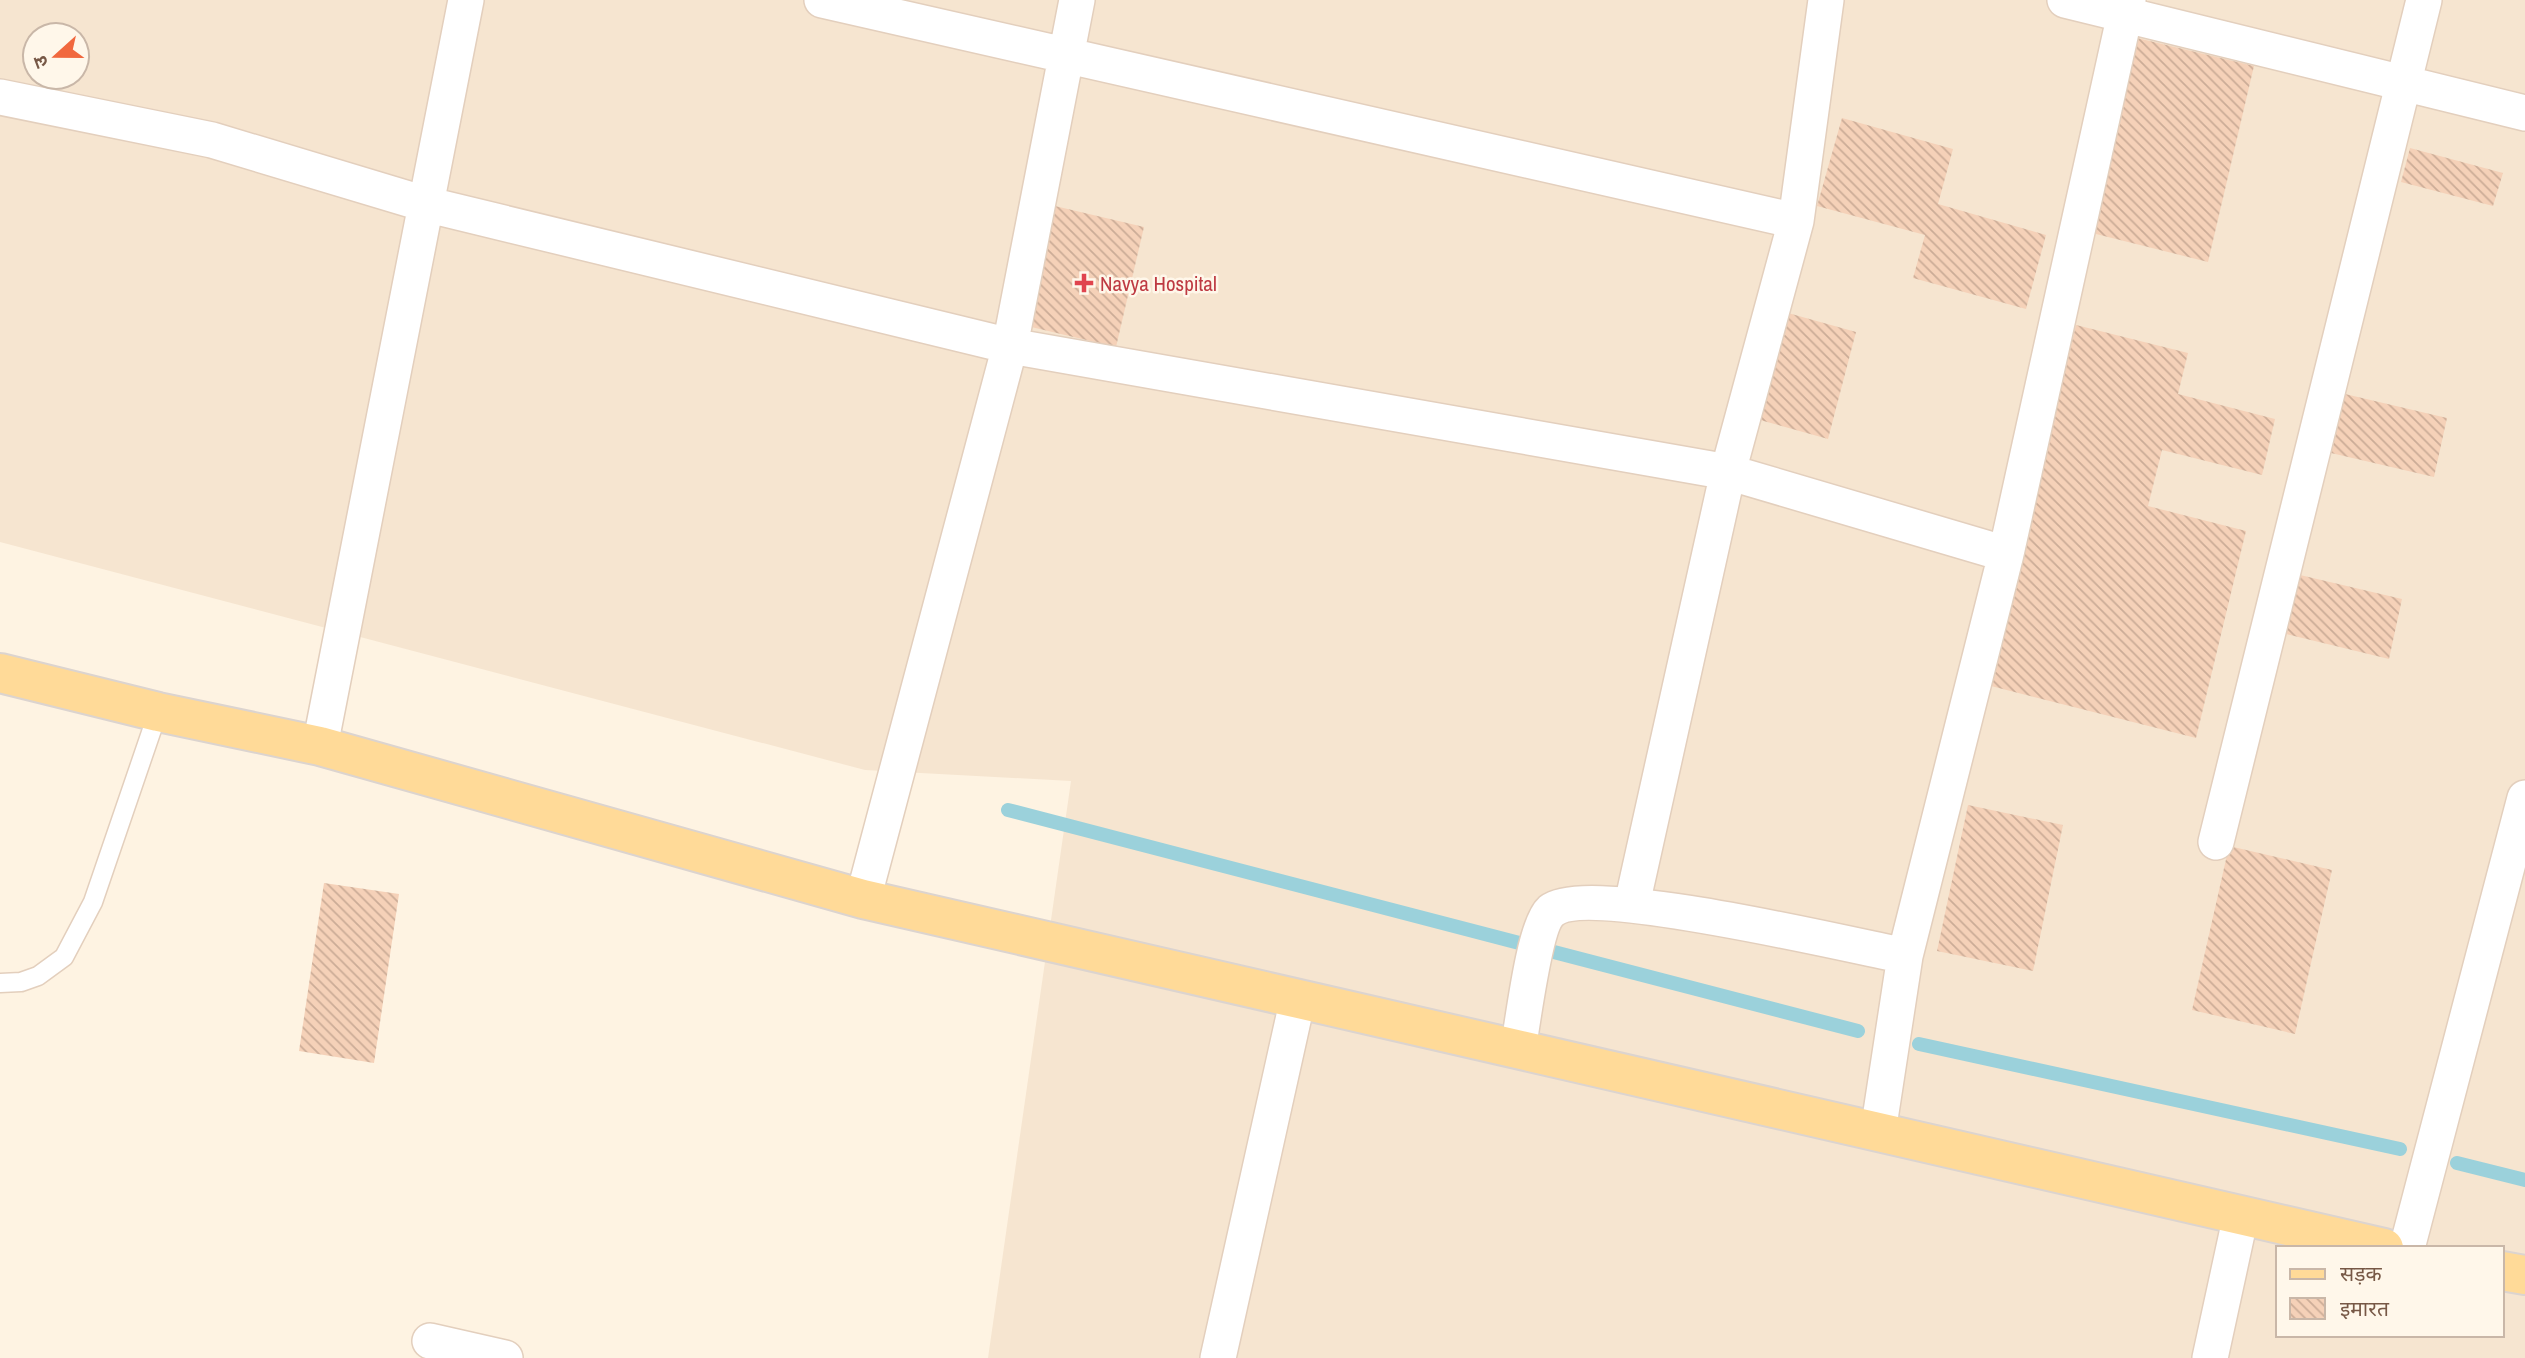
<svg xmlns="http://www.w3.org/2000/svg" width="2525" height="1358" viewBox="0 0 2525 1358" font-family="'Archivo Narrow','Noto Sans Devanagari',sans-serif">
<defs>
<pattern id="building-back-hatch" width="6" height="6" patternUnits="userSpaceOnUse" patternTransform="scale(1.75)"><rect width="6" height="6" fill="#f5d1b8"/><path d="M-1 5l2 2M0 0l6 6M5-1l2 2" fill="none" stroke="#cbac97"/></pattern>
</defs>
<rect width="100%" height="100%" fill="#fef3e2"/>
<path fill="#f6e5d0" fill-rule="evenodd" d="M0,0h2525v1358h-1537l83,-577 -206,-11 -865,-228zM35,35h42v42h-42zM2278,1248h224v87h-224z"/>
<g fill="none" stroke-linecap="round" stroke-linejoin="round">
<path stroke="#9bd1db" stroke-width="14" d="M1008,810l850,221
M1919,1044l481,105
M2457,1163l68,17"/>
</g>
<path fill="url(#building-back-hatch)" d="M2137,38l117,28 -46,196 -116,-29z
M1842,118l111,31 -15,55 108,31 -20,74 -113,-31 12,-43 -108,-29z
M2410,148l93,25 -10,33 -92,-24z
M1055,206l89,21 -28,120 -89,-21z
M1788,313l68,19 -28,107 -68,-19z
M2076,325l112,28 -10,41 97,25 -13,56 -100,-25 -14,56 98,25 -50,207 -209,-53z
M2345,394l102,24 -13,59 -103,-24z
M2300,575l102,24 -13,60 -103,-25z
M1968,805l95,20 -30,146 -96,-20z
M2229,846l103,24 -37,164 -103,-24z
M324,883l75,11 -25,169 -75,-12z"/>
<g fill="none" stroke-linecap="round" stroke-linejoin="round">
<g stroke="#e3cfbd" stroke-width="21">
<path id="lane" d="M0,983l21,-1 17,-6 26,-19 29,-55 65,-190"/>
</g>
<g stroke="#e3cfbd" stroke-width="38">
<path id="street" d="M822,0l974,221
M2065,0l460,113
M0,97l212,43 213,64 585,142 718,126 278,82
M320,746l146,-746
M2216,842l208,-842
M863,899l147,-553 67,-346
M1632,904l96,-432 68,-251 30,-221
M1518,1049c5,-26 16,-123 33,-138 35,-29 299,34 354,45
M1878,1132l27,-176 101,-402 122,-554
M2407,1248l118,-450
M430,1341l75,17
M1218,1358l80,-360
M2210,1358l31,-143"/>
</g>
<g stroke="#dcd4cf" stroke-width="42">
<path id="primary" d="M0,673l158,39 162,34 543,153 1521,349
M2502,1271l23,4"/>
</g>
<use href="#lane" stroke="#fff" stroke-width="18"/>
<use href="#street" stroke="#fff" stroke-width="35"/>
<use href="#primary" stroke="#ffda98" stroke-width="38"/>
</g>
<path fill="#e0444e" stroke="#fff7ea" stroke-width="2.5" d="M1080.5 272.5h7v7h7v7h-7v7h-7v-7h-7v-7h7z"/>
<g text-anchor="middle" dominant-baseline="central" stroke-width="5" stroke-linejoin="round" paint-order="stroke">
<g font-size="21" fill="#be3a42" stroke="#fff7ea" text-anchor="start">
<text x="1100" y="283">Navya Hospital</text>
</g>
</g>
<rect x="2276" y="1246" width="228" height="91" fill="#fff7ea" stroke="#c9b7a8" stroke-width="2"/>
<rect x="2290" y="1269" width="35" height="10" fill="#ffda98" stroke="#c9b7a8" stroke-width="2"/>
<text x="2340" y="1281" font-size="21" fill="#775846">सड़क</text>
<rect x="2290" y="1298" width="35" height="21" fill="url(#building-back-hatch)" stroke="#c9b7a8" stroke-width="2"/>
<text x="2340" y="1316" font-size="21" fill="#775846">इमारत</text>
<g transform="translate(56 56) rotate(249)"><circle r="33" fill="#fff7ea" stroke="#c9b7a8" stroke-width="2"/>
<path d="M0-5L12 26L0 18L-12 26Z" fill="#f1683e"/>
<text y="-10" font-size="19" font-weight="bold" text-anchor="middle" fill="#775846">उ</text>
</g>
</svg>
